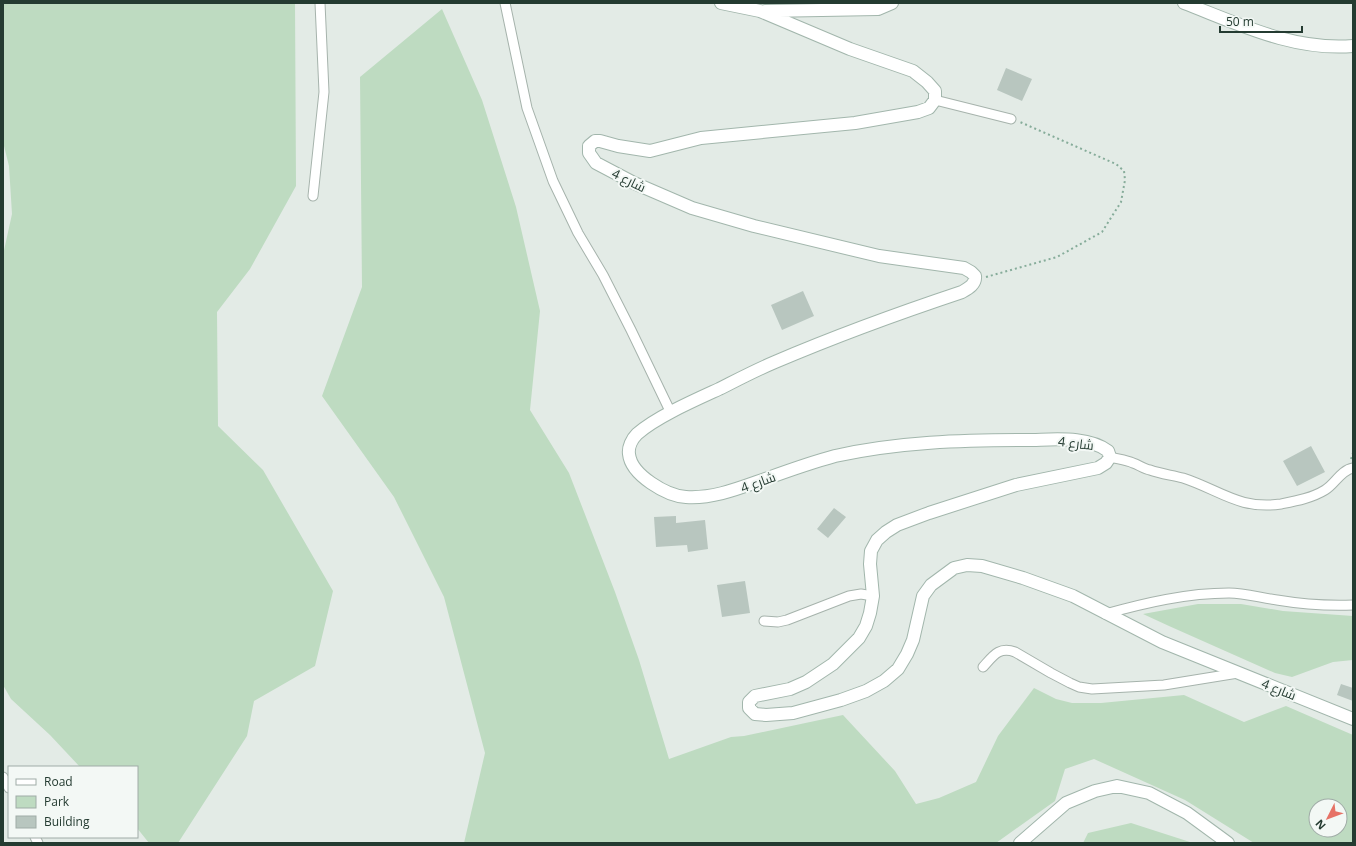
<svg xmlns="http://www.w3.org/2000/svg" width="1356" height="846" viewBox="0 0 1356 846" font-family="'Open Sans',Cairo,sans-serif">
<rect width="100%" height="100%" fill="#e3ebe6"/>
<path fill="#bedbc1" fill-rule="evenodd" d="M3,3h292l1,183 -46,83 -33,43 1,114 45,44 70,121 -18,75 -61,35 -7,35 -69,107h-29l-12,-15v-61h-57l-30,-32 -39,-36 -8,-14v-430l9,-41 -3,-48 -6,-24z
M442,9l40,91 34,107 24,104 -10,99 39,63 46,119 24,68 30,99 62,-22 13,-1 99,-21 52,56 21,33 23,-6 37,-16 22,-46 36,-48 22,11 16,4h29l83,-8 60,27 42,-16 67,29v108h-99l-69,-43 -91,-41 -29,10 -10,32 -59,42h-532l21,-90 -41,-156 -50,-100 -72,-101 40,-109 -2,-210zM1316,806h24v24h-24z
M1198,604h43l42,7 70,5v44l-20,2 -41,15 -17,-4 -106,-47 -26,-12z
M1131,823l59,19 1,1h-108l5,-10z"/>
<path fill="#b8c6bf" d="M1006,68l26,11 -10,22 -25,-11z
M803,291l11,25 -32,14 -11,-25z
M1311,446l14,26 -28,14 -14,-25z
M834,508l12,9 -18,21 -11,-9z
M676,516v7l29,-3 3,29 -20,3 -1,-7 -31,2 -2,-30z
M745,581l5,32 -28,4 -5,-32z
M1341,684l12,4v13l-16,-6z"/>
<g fill="none" stroke-linecap="round" stroke-linejoin="round">
<g stroke="#a6b3ac" stroke-width="11">
<path id="street" d="M505,3l22,105 26,73 25,52 25,42 28,55 40,83
M935,100l76,19
M313,196l11,-104 -4,-89
M1110,457c7,2 16,3 23,6 6,2 11,6 17,7 11,4 22,5 33,8 37,12 56,32 98,26 15,-3 31,-6 44,-14 10,-6 16,-20 28,-22
M1105,614c40,-11 82,-21 124,-21 16,0 32,5 48,7 24,4 51,6 76,5
M764,621l14,1 9,-2 62,-24 12,-2 12,2
M983,667c10,-11 16,-21 32,-15l36,21 19,10 9,4 13,2 72,-4 74,-12
M3,777l6,11
M35,837l3,6"/>
</g>
<g stroke="#a2b6ac" stroke-width="14">
<path id="secondary" d="M721,3l39,8 90,38 63,22 14,11 8,9v9l-6,8 -11,4 -63,11 -154,15 -51,13 -32,-5 -18,-5h-5l-6,5v7l7,10 38,20 58,25 62,18 125,30 85,12 7,4 4,4c1,8 -6,12 -13,16 -63,21 -126,44 -187,70 -19,8 -38,18 -56,27 -24,11 -63,28 -82,45 -5,5 -9,13 -8,20 2,21 38,42 57,43 28,2 56,-10 82,-19 22,-8 45,-16 67,-22 63,-14 127,-16 191,-16 25,0 61,-5 82,11l2,6 -4,6 -8,5 -82,17 -87,28 -32,12 -11,7 -9,8 -6,11 -1,13 3,32 -3,17 -4,13 -7,12 -26,26 -27,18 -16,7 -35,7 -6,6v6l6,6 11,1 27,-2 48,-13 25,-9 18,-10 14,-12 9,-15 6,-14 10,-44 8,-11 23,-17 13,-3 15,1 41,12 50,18 89,46 191,77
M1184,3c55,21 109,48 169,43
M765,11l113,-2 14,-6
M1020,843l46,-40 29,-12 22,-5 32,7 38,20 41,30"/>
</g>
<path stroke="#86ac9a" stroke-width="2" stroke-dasharray="2 3" stroke-linecap="butt" d="M986,277l71,-20 45,-25 19,-30 4,-22 -1,-9 -8,-7 -96,-42
M1351,459l2,-6"/>
<use href="#street" stroke="#fff" stroke-width="9"/>
<use href="#secondary" stroke="#fff" stroke-width="12"/>
</g>
<g text-anchor="middle" dominant-baseline="central" stroke-width="4" stroke-linejoin="round" paint-order="stroke">
<g font-size="13" fill="#243b31" stroke="#f3f8f5">
<text transform="translate(629 180) rotate(26)">شارع 4</text>
<text transform="translate(1076 443) rotate(7)">شارع 4</text>
<text transform="translate(758 482) rotate(-20)">شارع 4</text>
<text transform="translate(1279 689) rotate(22)">شارع 4</text>
</g>
</g>
<rect width="1356" height="846" fill="none" stroke="#243b31" stroke-width="8"/>
<rect x="8" y="766" width="130" height="72" fill="#f3f8f5" stroke="#a0aca7"/>
<rect x="16" y="779" width="20" height="6" fill="#ffffff" stroke="#a0aca7"/>
<text x="44" y="786" font-size="12" fill="#243b31">Road</text>
<rect x="16" y="796" width="20" height="12" fill="#bedbc1" stroke="#a0aca7"/>
<text x="44" y="806" font-size="12" fill="#243b31">Park</text>
<rect x="16" y="816" width="20" height="12" fill="#b8c6bf" stroke="#a0aca7"/>
<text x="44" y="826" font-size="12" fill="#243b31">Building</text>
<g transform="translate(1328 818) rotate(228)"><circle r="19" fill="#f3f8f5" stroke="#a0aca7"/>
<path d="M0-3L7 15L0 10L-7 15Z" fill="#e67266"/>
<text y="-6" font-size="11" font-weight="bold" text-anchor="middle" fill="#243b31">N</text>
</g>
<path d="M1220 26v6h82v-6" fill="none" stroke="#243b31" stroke-width="2"/>
<text x="1226" y="26" font-size="12" fill="#243b31" stroke="#f3f8f5" stroke-width="3" paint-order="stroke">50 m</text>
</svg>
